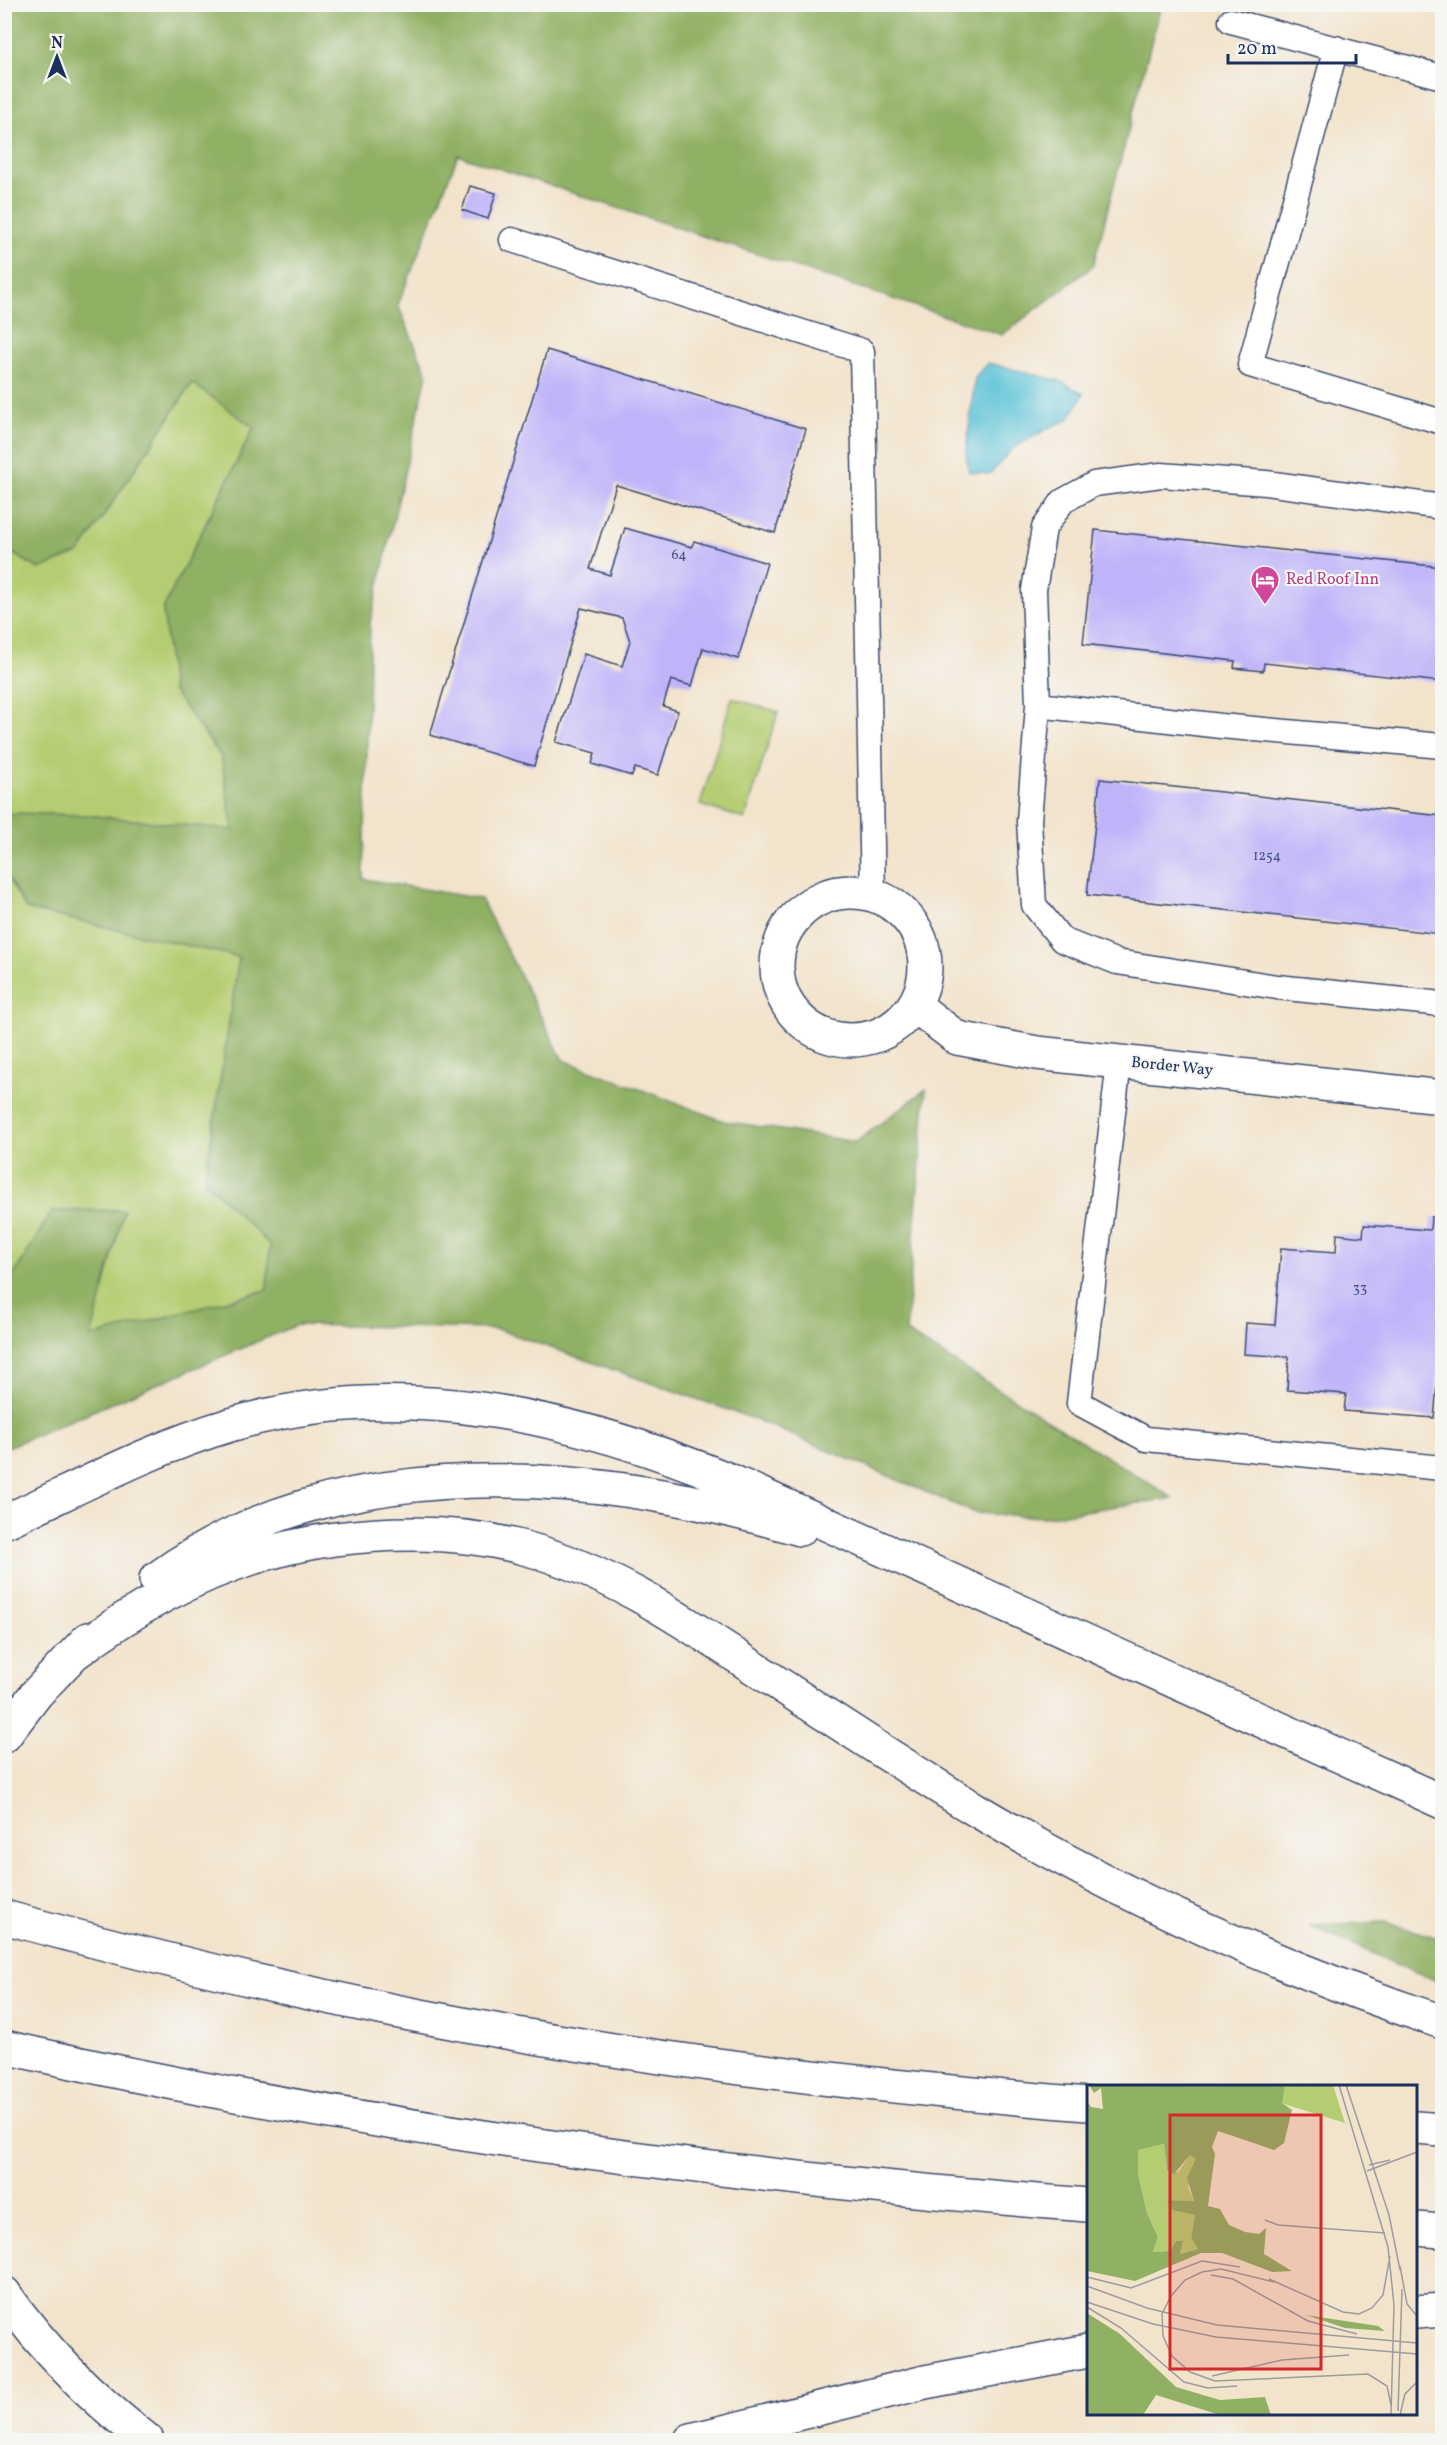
<svg xmlns="http://www.w3.org/2000/svg" width="1447" height="2445" viewBox="0 0 1447 2445" font-family="Vollkorn,serif">
<rect width="100%" height="100%" fill="#f6f6f2"/>
<filter id="ink" filterUnits="userSpaceOnUse"><feTurbulence type="fractalNoise" baseFrequency=".0167" numOctaves="2"/><feDisplacementMap in="SourceGraphic" scale="12" xChannelSelector="R" yChannelSelector="G"/><feConvolveMatrix kernelMatrix="1 2 1 2 8 2 1 2 1" color-interpolation-filters="sRGB"/></filter>
<filter id="wash" filterUnits="userSpaceOnUse"><feTurbulence type="fractalNoise" baseFrequency=".008" numOctaves="4" result="noise"/><feDisplacementMap in="SourceGraphic" scale="24" xChannelSelector="R" yChannelSelector="G"/><feGaussianBlur stdDeviation="1.35" result="paint"/><feColorMatrix in="noise" values="0 0 0 0 0 0 0 0 0 0 0 0 0 0 0 0 0 1.4 0 .05"/><feComposite in="paint" operator="in"/></filter>
<g filter="url(#wash)">
<rect width="100%" height="100%" fill="#f2e3cb"/>
<path fill="#b5cd72" stroke="#687e68" stroke-width="1.5" d="M193,382l61,45 -91,182 9,81 49,66 12,74 -148,-15 -80,-2v-264l34,20 40,-16z
M732,698l46,14 -33,107 -45,-14z
M4,872l22,37 213,48 -34,224 65,64 -3,45 -176,47 33,-127 -72,1 -47,79z"/>
<path fill="#90b064" stroke="#567061" stroke-width="1.5" d="M5,4l1156,1 -68,261 -91,69 -544,-180 -60,150 29,69 -57,249 -6,256 117,20 82,161 161,61 132,21 70,-53 -20,243 267,166 -130,19 -68,-4 -218,-93 -260,-91 -200,-4 -292,123v-158l47,-79 72,-1 -33,127 176,-47 3,-45 -65,-64 34,-224 -213,-48 -21,-37v-59l80,2 148,15 -12,-74 -49,-66 -9,-81 91,-181 -62,-45 -113,170 -40,16 -34,-20z
M1386,1922l56,17v42l-24,-7 -109,-49z"/>
<path fill="#5bc3d8" stroke="#3b799b" stroke-width="1.5" d="M988,363l72,18 24,13 -16,26 -20,8 -36,21 -22,25 -21,-2 -3,-19 9,-76z"/>
<g id="blocks">
<path fill="#bfb4f9" d="M470,186l26,7 -8,26 -26,-9z
M547,350l259,79 -31,104 -159,-48 -26,84 20,6 15,-47 67,19 2,-6 73,22 -29,96 -35,-11 -11,38 -21,-6 -8,26 15,5 -20,64 -23,-7 -3,8 -40,-12 3,-11 -39,-11 28,-88 38,12 8,-25 -8,-23 -41,-10 -47,158 -104,-31z
M1095,530l347,37v115l-178,-19 -1,8 -29,-3 1,-7 -152,-17z
M1100,779l342,37v118l-355,-39z
M1431,1217l11,1v112l-8,88 -90,-7 2,-17 -59,-4 2,-33 -45,-3 2,-31 29,2 6,-77 55,4 1,-18 26,3 1,-12 66,5z"/>
</g>
</g>
<g filter="url(#ink)">
<use href="#blocks" fill-opacity="0" stroke="#3b4a6e" stroke-width="1.5"/>
<g fill="none" stroke-linecap="round" stroke-linejoin="round">
<g stroke="#3b4a6e" stroke-width="27">
<path id="service" d="M1231,21l211,56
M1336,48l-86,317 192,57
M512,240l350,111 11,544
M1038,705l-4,-115 10,-62 19,-27 31,-17 67,-9 105,8 176,24
M1442,746l-221,-20 -183,-21 -9,116 5,84 28,35 55,22 160,25 165,17
M1119,1062l-40,341 67,36 296,29"/>
</g>
<g stroke="#3b4a6e" stroke-width="36">
<path id="minor" d="M777 966a74 74 0 1 1 148 0a74 74 0 1 1-148 0Z
M914,1005l43,33 80,15 405,44"/>
</g>
<g stroke="#3b4a6e" stroke-width="36">
<path id="motorway" d="M4,1522c74,-34 148,-74 226,-97 168,-50 341,-10 499,55l713,322
M156,1579c183,-133 439,-111 644,-50
M74,1654c77,-59 164,-102 261,-115 64,-8 127,-8 189,9 85,22 158,72 229,119 75,49 149,98 225,144 147,87 303,157 464,211
M4,1736l32,-42 52,-55
M4,1917c147,40 294,76 442,104 212,41 428,66 642,83
M4,2047c356,81 721,130 1084,158
M1416,2128l26,2
M1416,2229l26,2
M4,2293c40,58 88,105 143,147
M1416,2312l26,-2
M691,2440l234,-58 163,-31"/>
</g>
<use href="#service" stroke="#fff" stroke-width="24"/>
<use href="#minor" stroke="#fff" stroke-width="33"/>
<use href="#motorway" stroke="#fff" stroke-width="33"/>
</g>
</g>
<defs>
<g id="hotel-pin" transform="scale(1.5)"><path d="M0 17L-7.5 6A9.5 9.5 0 1 1 7.5 6Z" fill="#d1479c" stroke="#f6f6f2"/><path d="M-6-4.5h1.5V1H6V5H4.5V3h-9V5H-6ZM-4 0a1.8 1.8 0 1 1 3.6 0ZM.5 0V-2.5h3Q6-2.5 6 0Z" fill="#fff"/></g>
</defs>
<g fill-rule="evenodd">
<use href="#hotel-pin" x="1265" y="580"/>
</g>
<g text-anchor="middle" dominant-baseline="central" stroke-width="4.5" stroke-linejoin="round" paint-order="stroke">
<g font-size="14" fill="#445085">
<text x="679" y="555">64</text>
<text x="1267" y="856">1254</text>
<text x="1360" y="1288">33</text>
</g>
<g font-size="16" fill="#b23c85" stroke="#f6f6f2" text-anchor="start">
<text x="1286" y="580">Red Roof Inn</text>
</g>
<g font-size="16" fill="#1b2f5e" stroke="#f6f6f2">
<text transform="translate(1172 1067) rotate(6)">Border Way</text>
</g>
</g>
<g transform="translate(1087 2085)">
<rect width="330" height="330" fill="#f2e3cb"/>
<path d="M198,0h48l12,38 -64,-20zM77,59l3,26 11,2 12,-17 7,4 -9,28 6,14 -27,-1 28,15 -4,23 7,11 -18,5 3,-13h-7l-6,10 -17,1 5,-15 -11,-24 -9,-39v-24z" fill="#b5cd72"/>
<path d="M2,0h196l-3,18 10,7 -8,33 -10,7 -56,-19 -6,16 3,7 -7,52 12,3 9,16 16,7 14,2 7,-6 -2,26 28,17 -20,1 -50,-19h-21l-66,28 -48,-10v-170l4,6 12,2 -2,-21 -7,5zM77,59l3,26 7,4 16,-19 6,4 -9,19 7,23 -27,-1 6,10 22,5 -4,23 7,11 -18,5 3,-13h-7l-6,10 -17,1 5,-15 -11,-24 -9,-39v-24zM0,228l33,21 56,53 44,13 45,-3 6,18h-51l-64,-20 -13,20h-56zM219,230l72,11 7,5 -40,-3z" fill="#90b064" fill-rule="evenodd"/>
<path fill="none" stroke="#9c9b9f" stroke-width="1.5" d="M252,0l49,162 6,58 -3,110M259,0l43,130 11,55M282,80l21,-5M280,86l50,-19M178,135l13,5 107,8M313,181l7,38 10,12M124,190l22,4 75,42 49,13M0,192l44,11 71,-27 38,6M182,194l74,33 16,2 13,-6 11,-13 7,-39M187,197l-53,-13 -19,3 -17,8 -14,16 -9,18 1,22 9,20 18,16 25,9 153,-7 19,12 4,19M0,201l60,22 70,17 200,18M0,217l66,22 63,13 201,17M0,222l34,21 63,54 24,6 29,-2M125,291l70,-16 67,-5M311,326l4,-122M313,330l5,-21 12,-12"/>
<path fill="#d62828" fill-opacity="0.15" stroke="#d62828" stroke-width="3" d="M83,30h151v254h-151z"/>
<rect width="330" height="330" fill="none" stroke="#1b2f5e" stroke-width="3"/>
</g>
<rect width="1447" height="2445" fill="none" stroke="#f6f6f2" stroke-width="24"/>
<g transform="translate(57 57)" stroke="#f6f6f2" stroke-width="4.5" paint-order="stroke">
<path d="M0-4.5L10 22L0 15L-10 22Z" fill="#1b2f5e"/>
<text y="-9" font-size="16" font-weight="bold" text-anchor="middle" fill="#1b2f5e">N</text>
</g>
<path d="M1228 54v9h128v-9" fill="none" stroke="#1b2f5e" stroke-width="3"/>
<text x="1237" y="54" font-size="18" fill="#1b2f5e" stroke="#f6f6f2" stroke-width="4.5" paint-order="stroke">20 m</text>
</svg>
